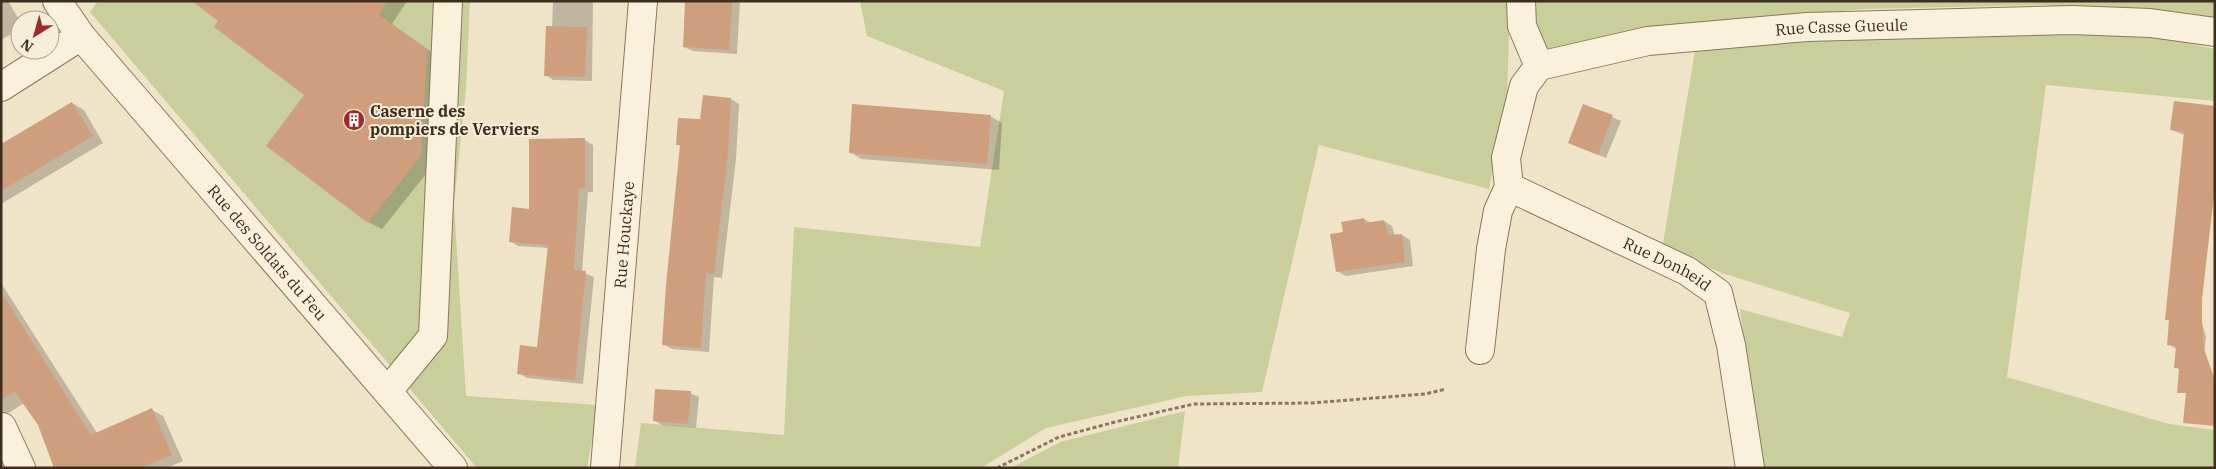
<svg xmlns="http://www.w3.org/2000/svg" width="2216" height="469" viewBox="0 0 2216 469" font-family="'IBM Plex Serif',serif">
<rect width="100%" height="100%" fill="#f0e4c8"/>
<path fill="#c9cf9b" d="M98,1h372l-4,88 -12,115 12,192 132,9 -11,63h-110l-387,-456z
M860,1h650l-3,96 -18,92 -170,-44 -57,247 -75,4 -141,32 -65,40h-346l6,-45 143,12 10,-208 186,20 24,-156 -137,-55z
M1533,1h682v18l-25,-5 -144,-9 -182,4 -221,19 -97,21 -10,-21z
M2111,27l104,22v52l-169,-16 -39,292 162,47 46,6v38h-454l-21,-159 102,28 8,-24 -128,-40 -60,-24 34,-204z
M1185,411l-7,57h-167l49,-26z"/>
<path fill="#0003" d="M1,1h7l12,20v8l-19,11z
M200,1h207l-15,23 48,34 -6,106 -52,65 -14,-7 -62,-128z
M553,1h40l-1,80 -39,-1 -7,-5 6,-48z
M687,1h53l-3,53 -44,-3 -9,-4z
M731,99l8,5 -3,55 -14,119 -8,-1 -5,75 -37,-3 -9,-5 18,-198 -4,-2 24,-23z
M72,103l12,7 19,33 -102,61v-58z
M1584,105l37,16 -15,37 -37,-15z
M2215,107l-30,28 -14,-5z
M990,116l12,7 -3,47 -138,-11 -11,-7z
M585,140l8,5v47h-5l-6,80 12,5 -11,107 -56,-6 -8,-5 19,-25 11,-100 -31,-2 -8,-5 20,-31z
M1364,219l7,4 13,-2 8,5 3,10 7,-1 8,5 3,26 -67,10 -9,-5 7,-38z
M2181,251l25,86 -4,36 -19,-1 -8,-5 2,-18 -9,-5 2,-23 -4,-2z
M1,283l96,150 55,-23 11,6 20,45 -16,7h-112l-16,-43 -15,-22 -23,15z
M690,393l9,4 -3,31 -34,-3 -8,-5z"/>
<path fill="#cf9f7d" d="M192,1h196l-9,14 48,34 -6,107 -53,67 -102,-77 38,-51 -90,-68 4,-6z
M685,1h47l-3,49 -46,-3z
M546,26l41,1 -2,50 -41,-1z
M703,95l28,3 -3,56 -14,120 -8,-1 -5,75 -39,-3 4,-60 14,-140h-4l2,-27 22,1z
M2174,101l41,5v81l-13,112v25l2,25 11,31v46l-32,-3 3,-30h-9l2,-25h-5l2,-22 -9,-1 2,-25h-4l19,-188 -14,-2z
M72,102l21,34 -92,55v-47z
M852,104l139,11 -4,49 -138,-11z
M1583,104l30,11 -15,40 -30,-12z
M585,138v50h-6l-5,82 12,1 -11,109 -58,-6 3,-29 17,2 11,-102 -39,-3 3,-35 17,2v-70z
M1364,218l1,5 19,-3 4,15 14,-1 3,28 -69,10 -6,-38 13,-2 -2,-10z
M1,292l90,143 61,-27 20,47 -31,13h-87l-16,-43 -23,-33 -14,8z
M655,389l36,2 -3,33 -35,-3z"/>
<g fill="none" stroke-linecap="round" stroke-linejoin="round">
<g stroke="#8d765c" stroke-width="30">
<g id="minor">
<path id="s1" d="M57,1l24,35 372,432"/>
<path d="M1521,1l1,25 17,40"/>
<path id="s2" d="M1539,66l109,-25 159,-14 265,-7 78,3 65,9"/>
<path d="M1,87l80,-51"/>
<path id="s3" d="M1509,187l178,84 31,22 13,52 19,123"/>
<path d="M1480,350l11,-101 7,-38 11,-24 -3,-29 18,-72 15,-20"/>
<path d="M388,391l45,-55 15,-335"/>
<path d="M2,427l19,41"/>
<path id="s4" d="M605,468l38,-467"/>
</g>
</g>
<path stroke="#8d765c" stroke-width="3" stroke-dasharray="4 2.5" stroke-linecap="butt" d="M997,468l62,-31 56,-15 79,-18 117,-1 114,-9 21,-5"/>
<use href="#minor" stroke="#faf1dc" stroke-width="28"/>
</g>
<defs>
<g id="building-disc" transform="scale(1.125)"><circle r="9.5" fill="#9e2a2b" stroke="#f7eed8"/><path d="M-4-6H4V6H1V3H-1V6H-4ZM-2.5-4.3h1.7v1.8h-1.7ZM.8-4.3h1.7v1.8H.8ZM-2.5-1h1.7V.8h-1.7ZM.8-1h1.7V.8H.8Z" fill="#fff"/></g>
</defs>
<g fill-rule="evenodd">
<use href="#building-disc" x="354" y="120"/>
</g>
<g text-anchor="middle" dominant-baseline="central" stroke-width="4" stroke-linejoin="round" paint-order="stroke">
<g font-size="16" fill="#3d2e20" stroke="#f7eed8">
<text stroke="none"><textPath href="#s2" startOffset="306">Rue Casse Gueule</textPath></text>
<text stroke="none"><textPath href="#s4" startOffset="234">Rue Houckaye</textPath></text>
<text stroke="none"><textPath href="#s1" startOffset="328">Rue des Soldats du Feu</textPath></text>
<text stroke="none"><textPath href="#s3" startOffset="176">Rue Donheid</textPath></text>
</g>
<g font-size="16" font-weight="bold" fill="#3d2e20" stroke="#f7eed8" text-anchor="start">
<text x="370" y="111">Caserne des<tspan x="370" dy="18">pompiers de Verviers</tspan></text>
</g>
</g>
<rect width="2216" height="469" fill="none" stroke="#3d2e20" stroke-width="5"/>
<g transform="translate(35 35) rotate(217)"><circle r="24" fill="#f7eed8" stroke="#ada18e"/>
<path d="M0-4L9 19L0 12L-9 19Z" fill="#9e2a2b"/>
<text y="-8" font-size="14" font-weight="bold" text-anchor="middle" fill="#3d2e20">N</text>
</g>
</svg>
